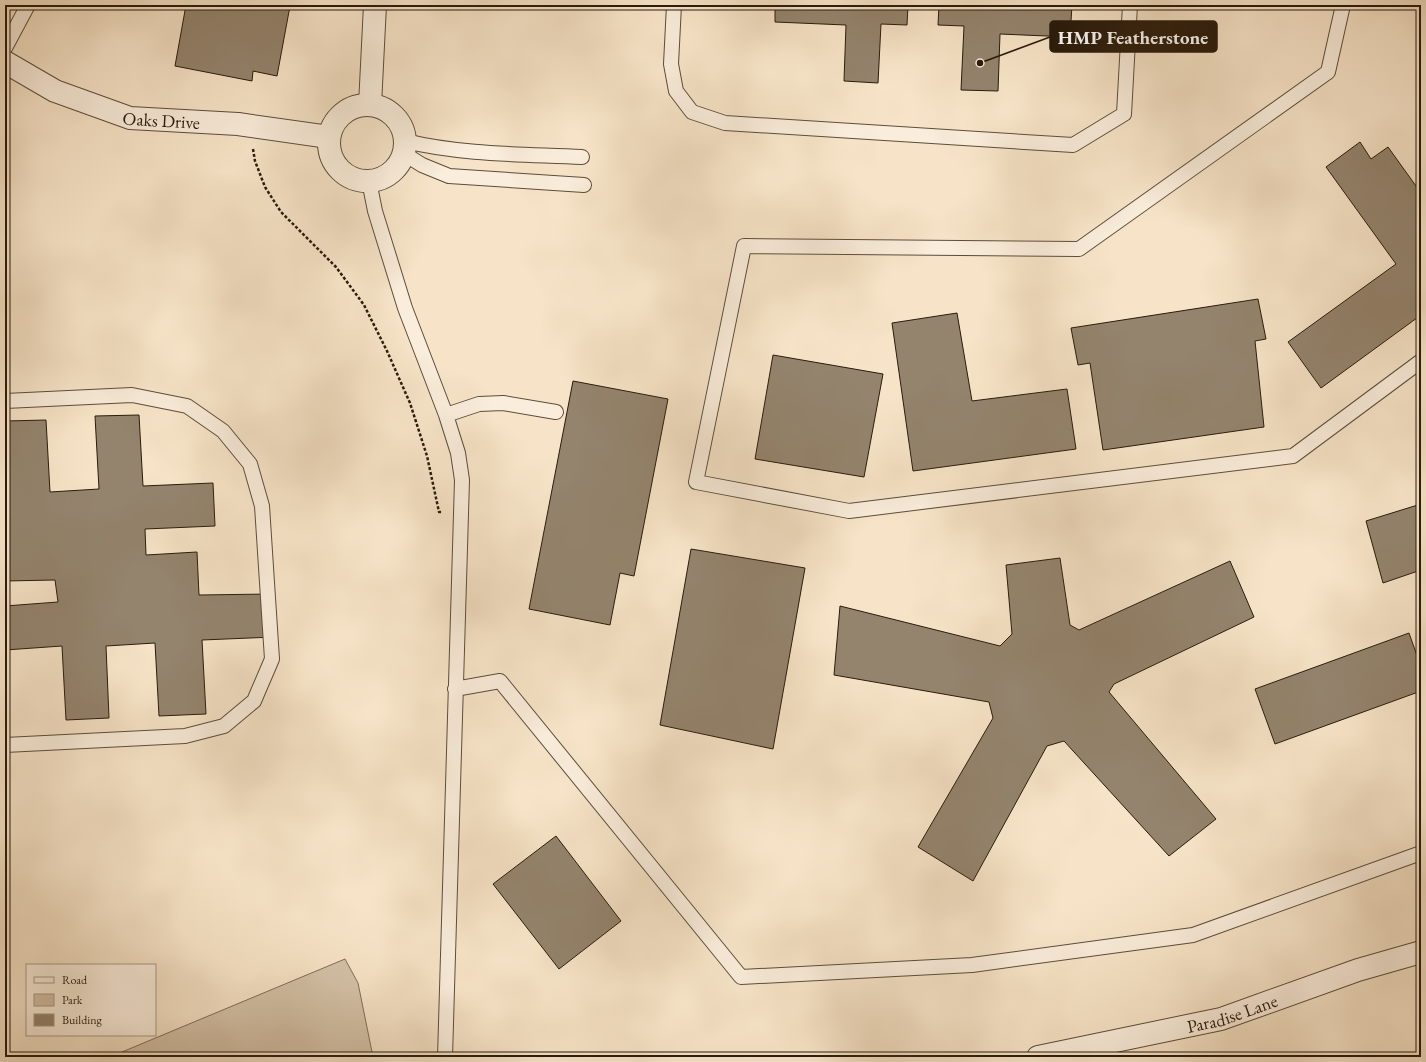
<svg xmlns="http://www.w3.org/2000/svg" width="1426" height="1062" viewBox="0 0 1426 1062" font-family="'EB Garamond',serif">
<rect width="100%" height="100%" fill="#f7e4c8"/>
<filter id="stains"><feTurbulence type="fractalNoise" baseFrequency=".005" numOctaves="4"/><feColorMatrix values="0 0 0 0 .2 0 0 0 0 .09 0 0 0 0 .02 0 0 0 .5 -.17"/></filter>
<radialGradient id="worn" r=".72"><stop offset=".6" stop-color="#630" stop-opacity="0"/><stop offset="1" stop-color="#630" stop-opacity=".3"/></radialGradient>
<path fill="#d4c2a8" stroke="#7e6e5a" d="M345,959l13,24 15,74h-263z"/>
<path fill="#94846e" stroke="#291b0c" d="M186,5l104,1 -13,70 -24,-5 -1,10 -77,-15z
M775,5h133l-1,20 -26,-1 -3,59 -34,-2 2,-56 -71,-3z
M939,5h133l-2,32 -70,-3 -2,57 -37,-1 3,-64 -26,-1z
M1360,142l11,17 17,-12 33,46v122l-100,73 -33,-46 108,-78 -70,-97z
M1258,299l8,40 -11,2 9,86 -161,23 -13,-87 -12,2 -7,-37z
M957,313l15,88 95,-12 9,60 -163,22 -21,-148z
M773,355l110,19 -19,103 -109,-18z
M573,381l95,18 -34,177 -14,-3 -10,52 -81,-16z
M139,415l4,71 70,-3 2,43 -70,3 1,26 51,-3 2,43 71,-1 4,43 -72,3 4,74 -47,2 -4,-73 -49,3 3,72 -43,2 -4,-74 -57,4v-44l53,-4 -3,-22 -50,1v-160l41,-1 4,72 49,-3 -4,-73z
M1421,504v66l-38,13 -17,-62z
M691,549l114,19 -32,181 -113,-24z
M1060,558l10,67 9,5 151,-69 24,56 -140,67 -5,8 107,127 -47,37 -105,-115 -17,5 -74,135 -55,-34 75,-129 -4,-16 -155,-27 6,-69 160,40 12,-12 -6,-69z
M1409,633l12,34v24l-146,53 -20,-55z
M556,836l65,85 -62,48 -66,-85z"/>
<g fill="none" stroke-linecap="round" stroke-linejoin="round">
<g stroke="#5c4d3b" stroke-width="16">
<path id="service" d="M674,5l-3,59 5,27 16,21 33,11 348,22 51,-31 6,-109
M1343,5l-15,67 -249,177 -335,-3 -48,236 153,29 444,-55 128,-95
M5,48l23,-43
M405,141c58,14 118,13 177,16
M403,153l19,12 27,11 135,9
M369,181l6,30 30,97 41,107 12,38 4,27 -17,577
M5,401l127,-6 55,11 36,25 27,33 12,42 10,153 -18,42 -30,25 -39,10 -180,9
M446,415l33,-11 24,-1 53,9
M455,689l45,-8 241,296 231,-12 221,-30 228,-82"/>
</g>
<g stroke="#5c4d3b" stroke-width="24">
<g id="minor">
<path id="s1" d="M5,62l50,29 75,27 108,6 91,13"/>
<path d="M370,105l5,-100"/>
<circle cx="367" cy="143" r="38"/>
</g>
</g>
<g stroke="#5c4d3b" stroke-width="24">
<g id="tertiary">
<path id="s2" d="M1038,1057l183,-38 137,-49 63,-18"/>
</g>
</g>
<path stroke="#291b0c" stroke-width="2.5" stroke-dasharray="3 2" stroke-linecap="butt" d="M253,149l2,12 10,26 16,25 55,55 28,38 23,46 23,52 17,53 12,56h3"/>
<use href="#service" stroke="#faeddb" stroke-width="14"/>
<use href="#minor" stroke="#faeddb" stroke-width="22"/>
<use href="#tertiary" stroke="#faeddb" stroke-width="22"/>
</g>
<g text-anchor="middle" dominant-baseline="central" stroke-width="3.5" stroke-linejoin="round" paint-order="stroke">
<g font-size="18" fill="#291b0c" stroke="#faeddb">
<text stroke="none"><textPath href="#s1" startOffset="169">Oaks Drive</textPath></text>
<text stroke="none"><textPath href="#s2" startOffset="199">Paradise Lane</textPath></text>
</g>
</g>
<path fill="none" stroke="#291b0c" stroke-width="1.5" d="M980 63L1050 37"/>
<circle fill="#291b0c" stroke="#faeddb" stroke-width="1.5" cx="980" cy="63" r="4"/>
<rect fill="#291b0c" stroke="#291b0c" stroke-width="1.5" x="1050" y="21" width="167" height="31" rx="4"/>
<g font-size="19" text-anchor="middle" font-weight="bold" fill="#fff">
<text x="1133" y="44">HMP Featherstone</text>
</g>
<rect width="1426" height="1062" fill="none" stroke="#f7e4c8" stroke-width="20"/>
<rect x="6" y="6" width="1414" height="1050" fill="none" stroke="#291b0c" stroke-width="2"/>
<rect x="10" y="10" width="1406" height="1042" fill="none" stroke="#291b0c"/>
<rect x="26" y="964" width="130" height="72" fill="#faeddb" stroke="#a69988"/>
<rect x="34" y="977" width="20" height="6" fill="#faeddb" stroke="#a69988"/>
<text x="62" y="984" font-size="12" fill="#291b0c">Road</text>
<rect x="34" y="994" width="20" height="12" fill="#d4c2a8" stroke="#a69988"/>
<text x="62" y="1004" font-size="12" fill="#291b0c">Park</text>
<rect x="34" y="1014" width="20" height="12" fill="#94846e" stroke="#a69988"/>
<text x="62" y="1024" font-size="12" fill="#291b0c">Building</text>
<rect width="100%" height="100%" filter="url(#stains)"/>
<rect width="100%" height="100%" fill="url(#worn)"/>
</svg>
